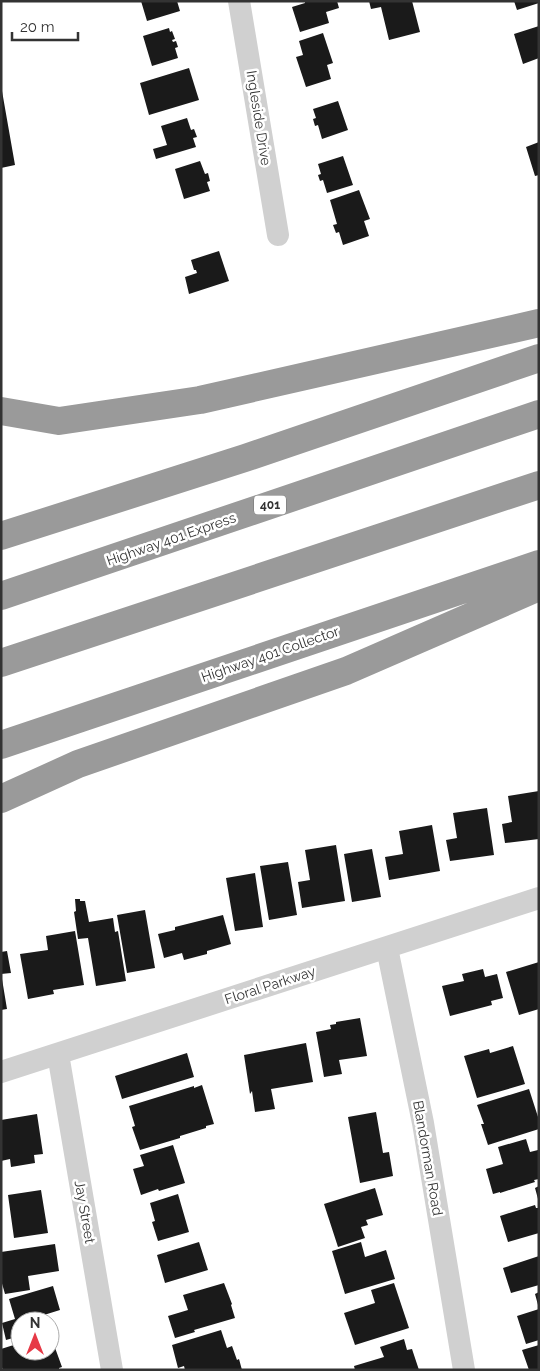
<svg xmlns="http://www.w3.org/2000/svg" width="540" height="1371" viewBox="0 0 540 1371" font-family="Raleway,sans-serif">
<rect width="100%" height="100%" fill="#fff"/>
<path fill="#1a1a1a" d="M141,1h36l3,10 -33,10z
M305,1h32l2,7 -13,4 3,11 -29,9 -8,-25 13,-4z
M369,1h43l8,31 -31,8 -8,-33 -10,2z
M514,1h25v2l-22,7z
M539,26v32l-16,6 -9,-30z
M169,28l1,4 2,-1 3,8 -3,1 1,2 3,-1 2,6 -3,1 3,10 -26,8 -9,-30z
M323,33l10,30 -6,2 4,14 -25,8 -10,-30 7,-2 -4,-14z
M189,68l10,32 -50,15 -9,-32z
M1,91h1l13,74 -14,3z
M338,101l10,29 -26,9 -4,-14 -3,1 -2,-7 3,-1 -3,-9z
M187,118l4,12 3,-1 3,8 -4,1 3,9 -40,12 -3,-10 14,-4 -6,-19z
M539,142v33l-4,1 -9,-29z
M343,156l10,29 -26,8 -4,-13 -3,1 -2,-6 3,-1 -3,-10z
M200,161l5,13 3,-1 2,8 -3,1 3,9 -26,8 -9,-30z
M359,190l11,29 -6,2 5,15 -26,9 -4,-13 -3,1 -3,-8 4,-1 -7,-24z
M219,251l10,30 -40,13 -4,-17 12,-4 -1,-3h-2l-3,-10z
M539,791v48l-34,4 -3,-19 10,-2 -4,-26z
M487,808l7,47 -44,6 -4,-21 11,-2 -4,-25z
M432,825l8,46 -51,9 -4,-23 18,-3 -4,-23z
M336,845l9,56 -43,7 -4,-26 12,-2 -5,-30z
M372,849l9,48 -29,5 -8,-48z
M288,862l9,53 -28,5 -9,-54z
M255,873l8,54 -28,4 -9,-53z
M75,899h5v2h5l4,21 24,-4 2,14 3,-1 8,50 -30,5 -8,-48 -10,1 -4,-27 2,-1z
M145,910l10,58 -28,5 -10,-58z
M223,915l8,29 -24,7v3l-23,6 -2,-7 -18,5 -6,-24 17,-4v-3z
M75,931l9,54 -31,5 1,4 -26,5 -8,-45 28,-4 -2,-14z
M7,951l4,22 -10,1v-22z
M539,962v47l-20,6 -13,-43z
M483,969l2,8 12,-3 6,24 -12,3 1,4 -42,11 -8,-30 22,-5 -2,-7z
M1,979h1l5,30 -6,1z
M360,1018l7,38 -28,4 3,14 -18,3 -8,-45 15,-3 -1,-4 6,-1v-2z
M306,1043l7,39 -42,7 4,20 -20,3 -3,-21 -2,3 -6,-39z
M513,1046l12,38 -48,14 -13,-42 25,-7 1,4z
M187,1053l7,24 -72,22 -7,-23z
M202,1085l12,39 -8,2v2l-26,8v2l-40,12 -8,-23 3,-1 -6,-20 65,-20v2z
M529,1089l10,31v9l-51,16 -7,-21h3l-7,-19z
M376,1112l7,41 6,-1 4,24 -33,7 -12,-66z
M37,1114l6,40 -9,1 1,8 -24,4 -1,-8 -9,2v-41z
M526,1139l4,13 8,-2 1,29 -5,1 1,2 -35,11v-1l-7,2 -7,-25 17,-5 -5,-17z
M173,1145l12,38 -26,8 -1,-2 -17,6 -8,-26 11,-3 -4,-11z
M539,1186v13h-1l-3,-11z
M375,1188l8,27 -17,5 2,5 -7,2 4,11 -27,9 -14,-43z
M41,1190l7,43 -34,5 -6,-43z
M178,1194l11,38 -31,9 -6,-19 3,-1 -5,-18z
M535,1205l1,3h3v25l-31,9 -8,-26z
M199,1242l9,28 -43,13 -8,-28z
M361,1242l4,15 21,-7 9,29 -50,15 -13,-43z
M55,1244l4,27 -31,5 2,14 -25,4 -4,-14v-28z
M539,1256v29l-28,8 -8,-25z
M224,1283l8,21 -1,1 4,13 -41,12 1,2 -20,6 -7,-22 20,-6 -5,-15z
M394,1283l15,45 -54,17 -11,-32 31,-10 -4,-13z
M53,1286l7,24 -29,9 1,2h-12v15l-14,4 -4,-17 13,-4 -6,-20z
M539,1292v13h-1l-3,-11z
M539,1309v31l-13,4 -9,-28z
M221,1330l6,18 5,-2 5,14 2,-1 3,11h-57l-1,-4 -6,2 -6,-23z
M50,1334l12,33 -3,1v2h-56l-2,-5v-16l19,-6v8h30z
M404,1339l3,11 5,-1 7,21h-64l-1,-4 30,-9 -4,-10z
M539,1345v25h-10l-7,-20z"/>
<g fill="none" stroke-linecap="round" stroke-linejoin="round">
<path stroke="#d0d0d0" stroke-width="22" d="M239,1l39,234
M387,948l36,175 41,247
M58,1054l54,316
M1,1072l538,-174"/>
<path stroke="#9a9a9a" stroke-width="28" d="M1,411l58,10 141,-21 339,-77
M1,536l244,-78 294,-100
M1,596l538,-182
M1,663l538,-178
M1,745l538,-181
M1,799l77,-35 268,-93 193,-84"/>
</g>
<g text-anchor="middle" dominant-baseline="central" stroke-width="5" stroke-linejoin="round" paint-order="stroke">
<rect fill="#fff" stroke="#707070" stroke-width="1" x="254" y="495.5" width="32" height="19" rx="4"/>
<g font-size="12" font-weight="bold" fill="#333">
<text x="270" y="505">401</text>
</g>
<g font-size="14" fill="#333" stroke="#fff">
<text transform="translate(259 118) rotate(81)">Ingleside Drive</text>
<text transform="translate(171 539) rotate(-19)">Highway 401 Express</text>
<text transform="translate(270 654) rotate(-19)">Highway 401 Collector</text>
<text transform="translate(270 985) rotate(-18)">Floral Parkway</text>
<text transform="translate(428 1158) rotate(80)">Blandorman Road</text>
<text transform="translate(85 1212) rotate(80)">Jay Street</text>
</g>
</g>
<rect width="540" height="1371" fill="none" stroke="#333333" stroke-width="5"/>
<g transform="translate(35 1336)"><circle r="24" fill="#ffffff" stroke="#adadad"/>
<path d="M0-4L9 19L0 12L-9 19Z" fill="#e63946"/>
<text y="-8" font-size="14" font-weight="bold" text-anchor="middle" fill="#333333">N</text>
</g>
<path d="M12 32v8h66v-8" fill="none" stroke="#333333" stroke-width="2.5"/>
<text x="20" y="32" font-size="15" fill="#333333" stroke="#ffffff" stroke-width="4" paint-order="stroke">20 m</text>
</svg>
